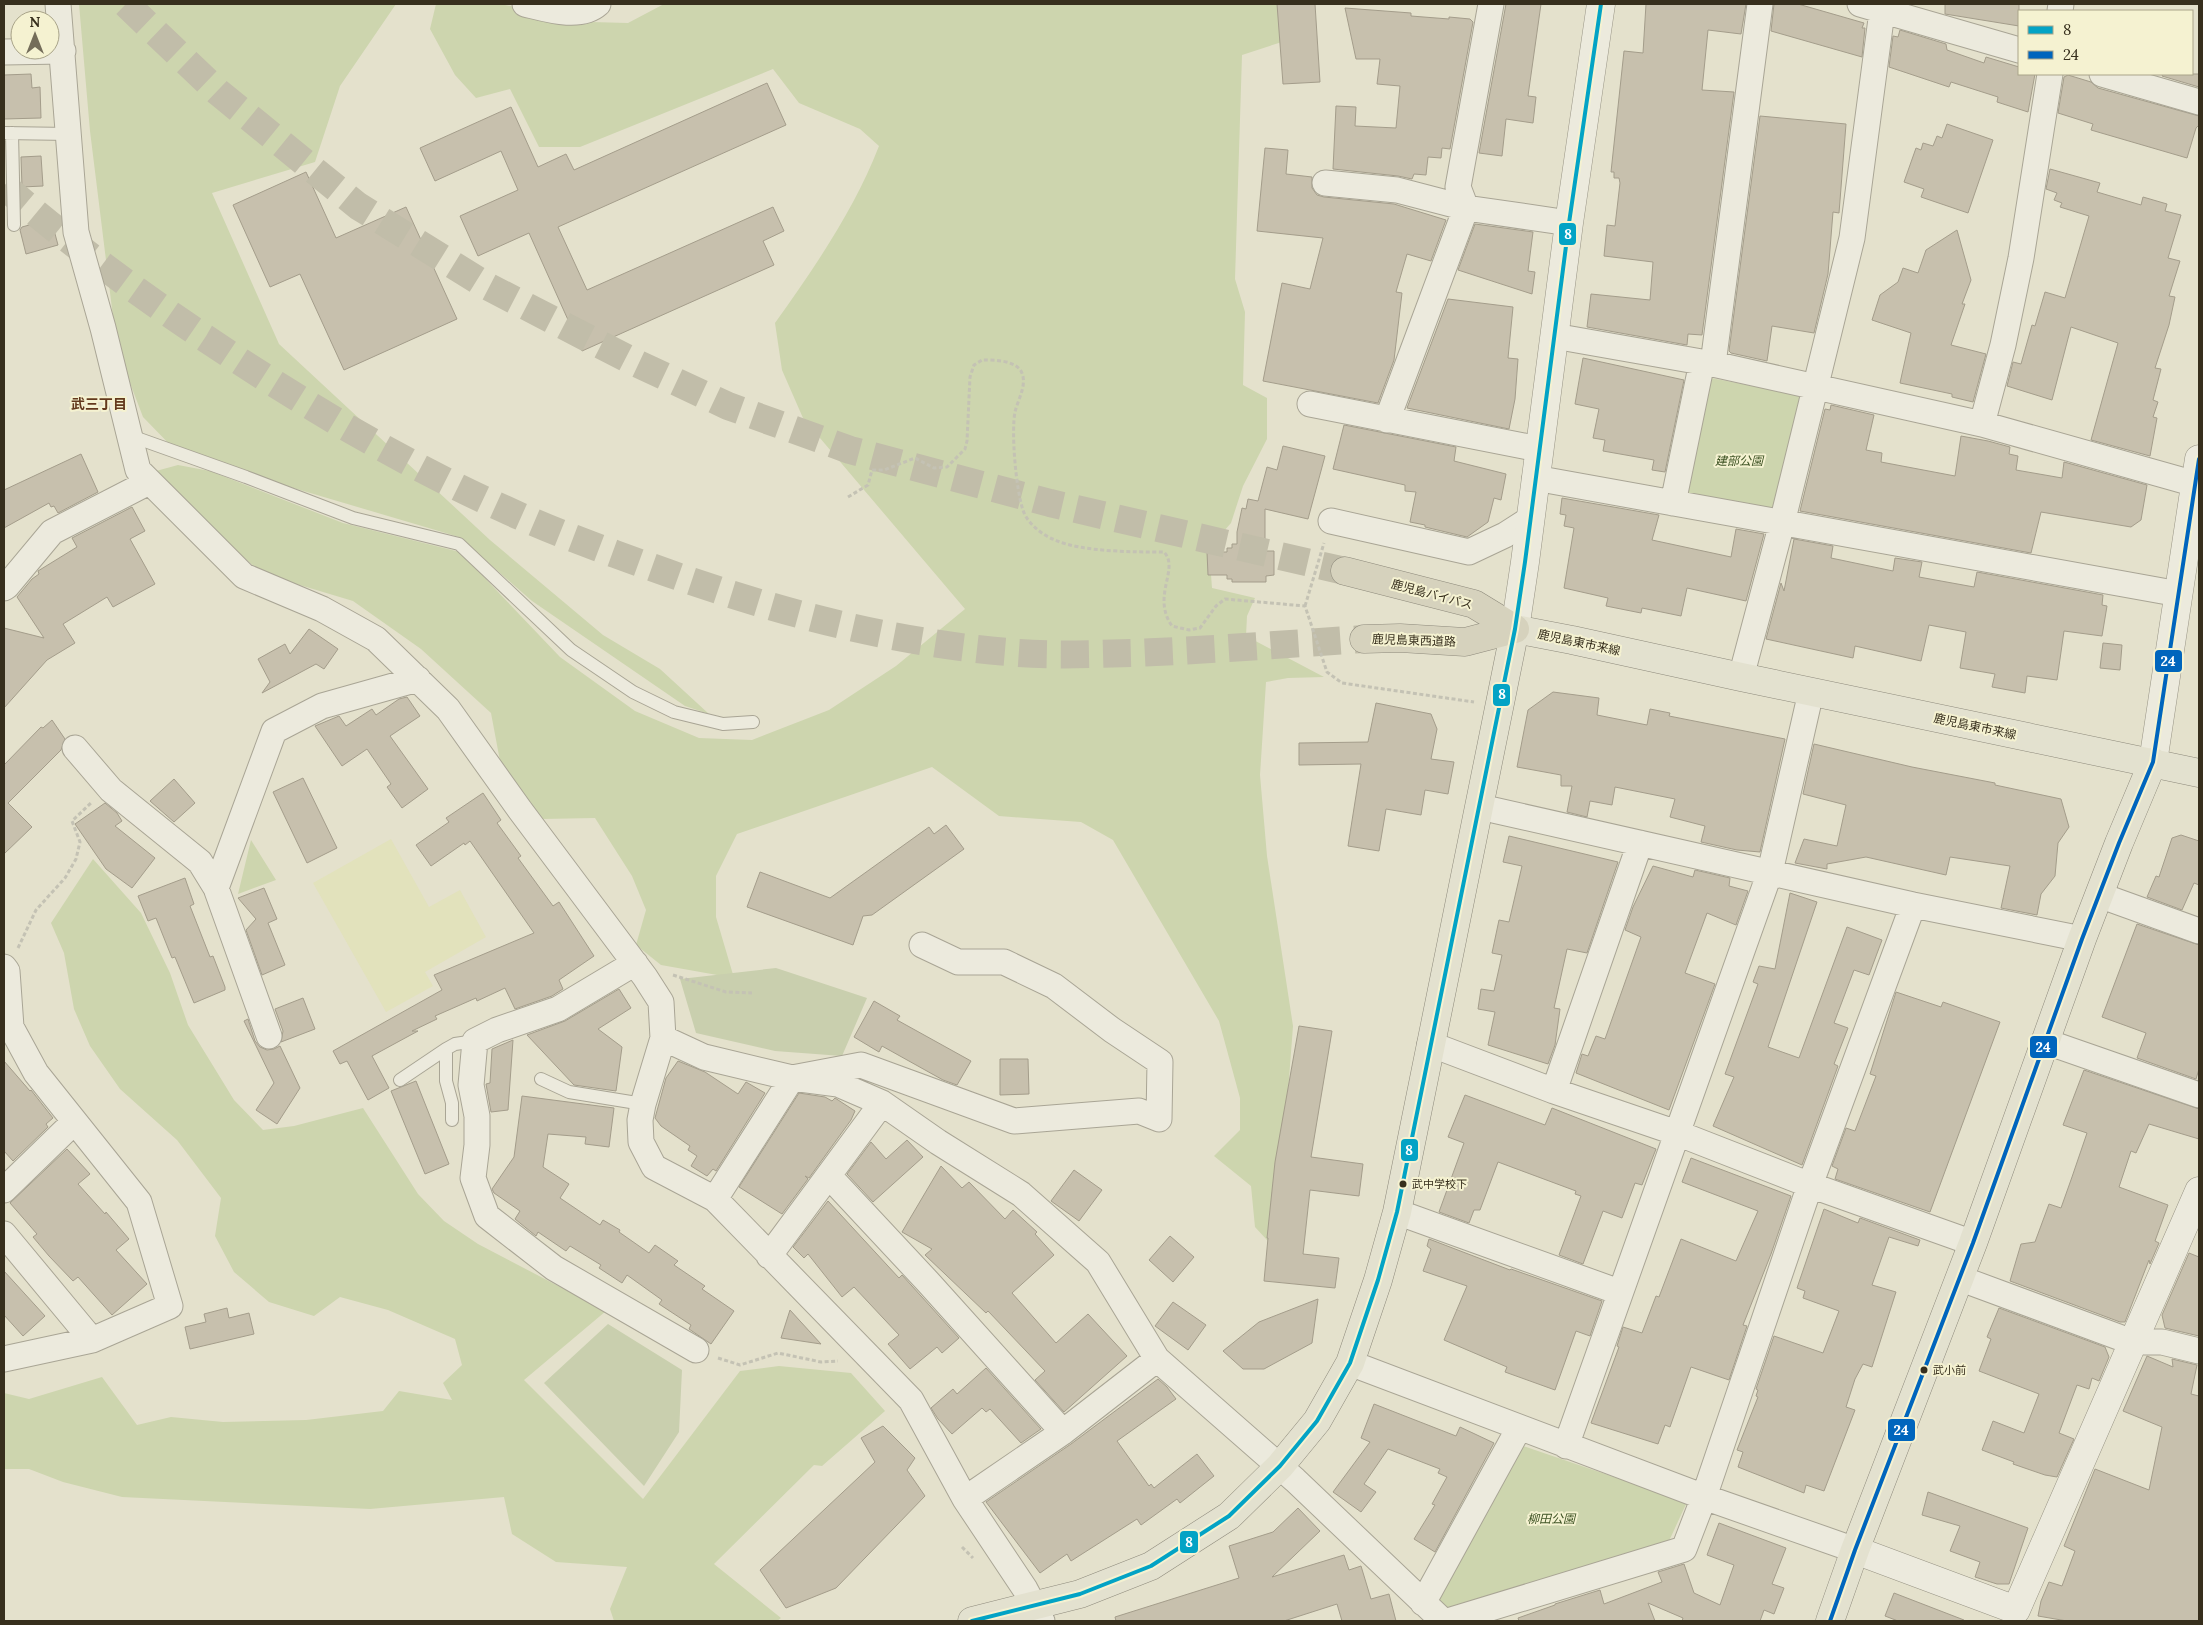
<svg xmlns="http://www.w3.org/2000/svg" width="2203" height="1625" viewBox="0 0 2203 1625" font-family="Lora,'Noto Sans JP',serif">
<rect width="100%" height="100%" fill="#e4e1cc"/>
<path fill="#e2e2bc" d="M391,839l38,68 31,-17 26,47 -61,35 8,14 -47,26 -73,-129z"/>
<path fill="#cdd5ae" d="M79,4h317l-56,82 -25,76 -103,31 67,151 211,196 113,95 57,34 49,45 -24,-8 -153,-105 -73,-64 -169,-50 -84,-30 -29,-5 -34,-35 -26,-68 -27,-218z
M436,4h64l91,18 37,1 36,-19h629l2,8 -7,28 -46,15 -7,224 10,33 -2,73 24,13v41l-24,47 -12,37 -22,25 3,40 43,10 -8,18 -1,20 78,41 -36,1 -22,4 -6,93 7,81 26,170 -17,224 -21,-23 -4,-41 -37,-30 26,-26v-32l-21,-77 -106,-181 -32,-18 -82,-6 -67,-49 -195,67 -21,42v41l18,61 -73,-13 -25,-20 10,-35 -14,-34 -37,-58 -53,1 -42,-58 -9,-48 -70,-64 -68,-48 -90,-27 -65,-56 -42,-47 22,-6 32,6 133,52 117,29 100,105 75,54 64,27 53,2 77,-30 67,-44 69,-57 -162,-191 -21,-48 -7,-47c40,-56 79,-113 104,-177l-19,-17 -61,-26 -26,-34 -193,78h-41l-29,-58 -34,9 -21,-23 -25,-46z
M1711,378l89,17 -27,119 -88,-19z
M251,840l25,40 -38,14z
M93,859l48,54 29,60 18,52 46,75 29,30 31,-4 69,-18 55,86 26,27 34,23 128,67 -82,69 119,119 97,-128 39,-5 72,7 34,38 -63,55 -8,-1 -100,99 67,54 -4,3h-163l-4,-12 17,-42 -71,-5 -44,-28 -8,-37 -134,12 -248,-12 -59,-15 -34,-13h-25v-76l25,6 73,-22 35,48 34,-8 52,5 83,-2 77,-9 16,-20 53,9 -9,-17 19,-18 -7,-26 -67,-29 -48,-13 -26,19 -45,-14 -35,-30 -19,-36 6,-38 -44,-58 -57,-51 -30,-43 -16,-37 -10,-56 -13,-30z
M1523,1446l164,56 -18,39 -215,71 -16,-11z"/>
<path fill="#c9cfae" d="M776,968l91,30 -25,58 -67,-5 -79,-18 -16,-54z
M608,1324l74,46 -3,62 -35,54 -100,-103z"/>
<path fill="#c7c0ad" stroke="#a49d8b" d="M1277,4h38l5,78 -37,2z
M1506,4h35l-13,92 8,1 -3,26 -27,-4 -4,37 -23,-3z
M1646,4h100l-5,30 -33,-4 -6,60 32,2 -32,243 -14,-1 -1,11 -100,-18 4,-33 59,6 3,-38 -49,-6 3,-31 8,1 5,-43 -1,-5h-5v-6h-3l13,-121 19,2z
M1774,4h24l66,19 -2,5h3l-3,29 -91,-26z
M1945,4h74v22l-74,-12z
M1345,8l66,5v3l38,3v-2l21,2 3,3 -23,127 -8,-1 -1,10 -13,-1 -2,18 -12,-1 -2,5 -14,-3 -65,-7 3,-63 20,1 -1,19 41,2 4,-42 -23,-2 3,-25h-24z
M1900,30l46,14 1,6 37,13 2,-6 33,10v7h16l-7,38 -31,-10 1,-5 -47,-15 -2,5 -60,-20 4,-31 5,1z
M31,74l1,14 8,-1 1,31 -37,1v-44z
M2163,74h36v13l-37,-11z
M2068,75l23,7 7,6 101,28v9l-3,3 -9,30 -96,-28 2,-6 -35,-11 6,-36z
M767,83l19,42 -228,102 29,63 186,-83 11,24 -21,10 11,24 -192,86 -53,-118 -51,23 -18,-40 58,-26 -17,-39 -66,30 -15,-33 91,-41 27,60 28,-13 8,16z
M1760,116l86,8 -7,89 -6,-1 -5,62 -14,59 -42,-7 -5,35 -36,-8 -2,-2z
M1947,124l46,16 -25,73 -47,-16 3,-8 -20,-7 12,-34 5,2 2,-7 10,3 4,-10 5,2z
M1265,148l23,2 -2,24 26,3v11l5,7 7,2 70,7 52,16 -15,41 -24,-7 -11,38 6,1 -8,67 -16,43 -115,-22 19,-98 28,6 13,-51 -66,-7z
M41,156l2,30 -21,1 -1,-30z
M2050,169l50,14 -3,9 44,13 2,-8 24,7 -2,7 16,4 -13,43 12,3 -11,35 6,1 -6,28 -14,43 6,1 -8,31 5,2 -5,15 4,1 -7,38 -59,-16 27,-97 -47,-16 -19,73 -45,-14 6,-24 8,2 11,-39 3,1 10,-34 20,6 24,-82 -29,-9 2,-4 -8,-3 3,-7 -11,-4z
M306,172l30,66 70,-31 51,112 -113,51 -44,-96 -30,13 -37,-82z
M51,219l7,26 -32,9 -6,-24 2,-3z
M1475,224l58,8 -5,39 7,1 -3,22 -74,-24z
M1957,230l14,50 -9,24h3l-14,41 35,9 -13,48 -21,-5v-3l-52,-11 11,-50 -39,-13 8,-25 18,-13 5,-14 15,5 8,-23z
M1448,299l65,8 -5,51 10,1 -3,40 -6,30 -102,-21z
M1583,358l101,22 -19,92 -13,-2 2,-10 -51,-9 2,-11 -12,-2 6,-29 -24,-5z
M1831,405l43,10 -8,35 16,3 -1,9 74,14 6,-40 27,5 22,6 -1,7 9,2 -2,14 46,8 2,-16 83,23 -6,35 -10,7 -90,-15 -10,41 -231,-42 25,-102 5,1z
M1344,425l112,22 -2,14 52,13 -5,26 -7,-2 -6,24 -21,15 -42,-10v-2l-15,-3 6,-30 -11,-1v-6l-72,-16z
M1283,446l42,10 -17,63 -43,-10v42h9v24l-8,1v6h-34v-3h-5v-4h-19l-1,-23h20v-4h5v-4h5v-12l5,-24 4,1 2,-10 10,2 9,-34 10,3z
M81,454l17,38 -40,21 -4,-7 -3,1 -2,-4 -45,25v-38z
M1562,498l97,17 -7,25 79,17 5,-28 28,5 -18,67 -59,-13 -6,28 -39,-8 -1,5 -35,-7 2,-8 -44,-10 10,-60 -10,-2 2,-11 -6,-1z
M132,507l13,24 -15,8 25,45 -42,23 -6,-10 -44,27 12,19 -28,17 -43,48v-80l40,10 -27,-41 15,-18 7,-5 -1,-3 39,-24 -5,-9z
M1794,539l39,7 -2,12 62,13 2,-13 27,4 -3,15 55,10 3,-15 126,23 -1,10 5,1 -5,30 -38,-5 -7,49 -30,-4 -2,17 -33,-6 3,-13 -35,-6 6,-36 -37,-7 -8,36 -66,-15 -2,12 -87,-19 15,-56 3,8z
M309,629l29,20 -14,20 -8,-5 -54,29 8,-11 -12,-23 27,-15 5,10z
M2103,643l19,2 -2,25 -20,-2z
M1553,692l46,6 -2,17 50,10 3,-16 20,4 -1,3 116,23 -25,113 -23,-2 -36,-8 4,-16 -35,-9 5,-18 -60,-12 -3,18 -22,-4 -3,16 -20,-5 5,-26h-11v-11l-44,-8 11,-57z
M407,697l13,19 -30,20 38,53 -26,19 -15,-21 4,-3 -24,-35 -25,17 -27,-40 24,-10 7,10 26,-17 4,6 23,-16z
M1376,703l55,11 6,15 -6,30 23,3 -6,32 -23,-4 -4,25 -35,-6 -7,42 -31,-5 13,-82 -62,1v-22l69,-1z
M52,720l13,19 -4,11 -53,53 24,24 -28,27v-89l37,-38 2,1z
M1814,744l98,23 83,16v2l66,14 8,28 -11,16 -3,33 -14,18 -4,21 -36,-7 9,-42 -60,-9 -4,18 -80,-18 -39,7v5l-32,-6 9,-24 33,7 9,-41 -43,-11z
M303,778l34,70 -30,15 -34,-71z
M174,779l21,24 -21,19 -24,-21z
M483,793l18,27 -4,3 24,33 -3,2 35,48 6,-4 35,54 -35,24 4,9 -11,7 -37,13 -10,-21 -28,13 -1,-3 -41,18 2,3 -25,12h6l-46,25 17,32 -21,12 -21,-39 -7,3 -7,-13 109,-61 -8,-15 100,-42 -64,-92 -5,4 -1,-2 -33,23 -15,-21 33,-23 -3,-4z
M105,803l12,10 5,8 -7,5 40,32 -23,30 -26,-19 -31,-45z
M946,825l18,24 -92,66 -9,1 -10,29 -106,-38 13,-35 70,26 99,-71 5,7z
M2181,835l18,6v44l-5,-2 -12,27 -35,-13 9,-21 3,1 13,-39z
M1509,836l109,26 -31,91 -20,-4 -13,59 6,1 -5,36 -7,19 -60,-19 7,-33 -17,-3 3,-20 13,2 8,-36 -10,-2 7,-33 10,2 13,-56 -19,-4z
M1653,866l40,11 2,-7 35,8 -1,8 19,5 -12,34 -29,-12 -22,60 30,11 -46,126 -93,-37 6,-19 6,2 8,-20 9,3 36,-102 -16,-7 8,-23z
M185,878l9,26 -4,2 20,51 3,-1 12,31v3l-31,13 -19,-46 -3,1 -16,-40 -8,3 -10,-25z
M264,888l13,31 -9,4 17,42 -23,10 -16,-45 10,-11 -18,-21z
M1790,893l27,9 -49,145 31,11 48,-131 35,13 -13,35 -15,-5 -20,53 14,5 -14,36 4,2 -36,99 -89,-39 21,-49 -9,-3 33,-90 -5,-2 6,-16 16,3z
M2137,924l62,21v124l-3,10 -59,-21 9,-25 -44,-16z
M619,989l12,19 -33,21 24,18 -6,44 -42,-6 -47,-50 38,-14z
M1896,992l45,15 2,-5 57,20 -70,190 -95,-33 3,-10 -6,-3 14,-38 9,3 21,-55 -6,-2z
M303,998l12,31 -34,13 2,-11 -8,-22z
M874,1001l26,15 -3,4 74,41 -14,24 -14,-5 -61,-34 -3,6 -25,-15z
M248,1019l7,22 5,6 7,3 7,-1 6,-3 20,42 -23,36 -21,-14 18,-27 -30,-62z
M1299,1026l33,5 -21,126 52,7 -4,32 -49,-6 -7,64 36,4 -4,30 -71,-7 4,-43h-1l8,-76z
M513,1040l-5,70 -17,2 -5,-28 4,-1 2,-34z
M1000,1059h28l1,35 -29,1z
M4,1061l26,30 1,-1 22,28 -7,6 2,3 -35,34 -9,-10z
M678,1061l27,11 33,22 8,-12 19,11 -49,78 -3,-2 -6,7 -16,-10 6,-10 -9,-6 2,-4 -29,-20 -6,-8 11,-40z
M2084,1070l115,39v30l-50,-15 -13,29 -5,-2 -12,36 49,18 -13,36 4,2 -9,21 -1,-4 -24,62h-5l-110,-41 11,-37 14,-2 14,-38 12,4 11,-31 15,-44 -24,-8z
M416,1081l33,83 -24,10 -34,-83z
M799,1093l26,4 7,4 3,-3 20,13 -4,9 -42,58 -4,-2 3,3 -26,35 -43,-27z
M1465,1095l80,30 7,-17 104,41 -14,36 -7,-2 -13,35 -19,-7 -20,53 -24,-9 22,-59 -6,-2 1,-3 -78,-29 -18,48h-6l-5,13 -30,-11 25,-69 -16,-6z
M522,1096l92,12 -5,39 -24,-3 1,-7 -38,-3 -5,33 26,17 -9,14 40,27 3,-5 17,10 -1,2 30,21 6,-8 23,16 -4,4 31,21 -3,3 32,22 -23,33 -22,-15 2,-4 -32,-21 3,-4 -35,-25 -5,8 -23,-15 2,-3 -31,-19 -4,5 -28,-19 -2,4 -21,-17 5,-8 -26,-18 -2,-4 22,-32z
M907,1140l16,17 -50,45 -26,-28 24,-32 15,17z
M67,1149l23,25 -12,10 27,30 1,-2 23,27 -13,11 31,34 -35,31 -34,-38 -5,4 -24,-25 -16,-19 4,-3 -27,-31z
M1691,1158l100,38 -20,58 -28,71 4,1 -18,54 -38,-13 -21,60 -5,-2 -7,19 -67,-21 28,-76 -2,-1 6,-19 19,6 14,-37 3,1 22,-58 55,22 22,-50 -76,-29z
M941,1166l21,22 7,-6 36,37 8,-9 24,22 -2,2 19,21 -42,38 44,50 32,-29 39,42 -63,56 -29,-32 10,-9 -57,-60 -2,2 -61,-58 7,-6 -30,-17z
M1074,1170l28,20 -23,31 -28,-20z
M828,1201l71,77 3,-3 57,63 -17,15 -5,-6 -27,22 -22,-25 11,-9 -45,-48 -12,10 -34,-43 -4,4 -11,-11z
M1824,1209l34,14 2,-5 60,22 -2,6 -29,-9 -17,48 24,7 -24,75 -9,-3 -8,15 -9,28 9,3 -31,81 -18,-6 -2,8 -66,-26 5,-15 -6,-2 21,-53 -2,-1 2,-6 -2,-1 18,-53 49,17 16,-42 -36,-13 2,-7 -8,-3z
M1170,1236l24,21 -21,25 -24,-22z
M1429,1239l81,31 1,-1 91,32 -12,35 -14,-5 -21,59 -50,-18 2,-5 -63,-27 23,-54 -44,-15 8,-22 -4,-3z
M2189,1253l10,4v79l-34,-8 -3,-13z
M4,1271l41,45 -22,20 -19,-21z
M1318,1299l-6,44 -48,26h-21l-20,-18 36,-29z
M1173,1302l33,23 -18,25 -33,-24z
M227,1308l2,10 20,-5 5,21 -64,15 -5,-22 21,-5 -2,-8z
M1999,1308l106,39 4,10 -10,24 -7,-3 -3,11 -12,-4 -18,48 15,6 -17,38 -12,-2 -32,-11 1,-2 -32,-12 11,-29 31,12 15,-39 -60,-23 12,-32 -4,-2z
M790,1310l31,34 -40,-6z
M2147,1356l26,11 -1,-8 25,6 -6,29 8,2v225h-132l-29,-5 3,-15 8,-19 13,4 13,-35 -11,-5 31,-77 54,21 13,-63 -39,-16z
M986,1368l55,61 -20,14 -31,-34 -4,3 -4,-4 -30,26 -14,-15 -7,-11 22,-19 4,5z
M1158,1379l9,8 9,12 -59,42 32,45 2,-2 3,4 43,-34 17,22 -34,27 -3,-4 -36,26 -4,-6 -66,42 -4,-7 -27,19 -54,-71 85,-58z
M1374,1404l82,32 4,-9 34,16 -59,109 -21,-13 21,-34 -3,-1 15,-27 -9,-4 2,-4 -52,-20 -24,35 12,8 -15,20 -28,-20 37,-50 -9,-4z
M883,1426l32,32 -8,12 18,26 -89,92 -50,20 -26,-38 115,-108 -14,-24z
M1928,1492l100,36 -19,56h-12l-22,-7 5,-15 -30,-11 10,-25 -38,-11z
M1298,1508l22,23 -48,46 72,-22 5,15 12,-4 10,33 18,-5 7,27h-54l-5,-17 -53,17h-168l-1,-4 124,-39 -10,-32 44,-14z
M1719,1523l67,25 -14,36 12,4 -10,26 -10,-4 -4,11h-78l1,-3 -35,-15 7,18h-136l-1,-3 37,-13v-1l45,-14 4,14 58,-22 -4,-10 26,-8 10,29 26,12 14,-40 -27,-10z
M1894,1593l70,27v1h-66l-13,-5z"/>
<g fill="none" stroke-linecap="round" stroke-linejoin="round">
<path stroke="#c1bda9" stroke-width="28" stroke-dasharray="28 14" stroke-linecap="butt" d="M126,4l92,88 140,114 129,80 147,76 94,44 122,44 200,53 295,68
M4,186c63,55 131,105 201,152 95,64 193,123 297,170 53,25 110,45 166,65 110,39 222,69 339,79 42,4 85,2 126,1 77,-3 154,-9 231,-14"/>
<g stroke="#a9a595" stroke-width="14">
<path id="lane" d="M4,133l65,1
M12,133l2,92
M131,436l115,41 107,41 106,26 112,106 62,42 41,20 49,12 30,-2
M446,1049v32l6,22v17
M541,1079l28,13 74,12
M400,1080l46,-31 9,-5 20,-3"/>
</g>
<g stroke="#a9a595" stroke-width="27">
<path id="street" d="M58,4l18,228 27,96 35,142 106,106 78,33 54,30 72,70 72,101 125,167 16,25 2,36 -20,66 -3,16 1,22 13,25 61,32 196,201 54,99 60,90 17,32
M525,4c21,5 55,16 73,0
M1491,4l-33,183 8,21 103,15
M1860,4l159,46
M2060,11l1,-7
M4,52l59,-1
M2102,74l97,28
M1325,183l72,7 69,18 -79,212
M1554,336l159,28 269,60 217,61
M1713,364l47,-360
M1310,404l229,45
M1982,424l21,-79 18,-87 29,-184
M1535,478l644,116
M1673,503l29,-141
M1331,521l138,31 36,-17 25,-16
M4,588l3,-2 45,-54 97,-50
M1741,677l41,-154 70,-285 31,-234
M75,748l36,42 89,72 16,26
M1480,807l433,98 169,34
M2099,895l100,36
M635,963l-77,46 -61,21 -22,11 -4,44 6,31v29l-4,33 14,38 67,52 142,82
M4,967l3,4 4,56 25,46 103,129 31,104 -78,34 -88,19
M269,1036l-53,-148 58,-157 48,-25 96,-27
M663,1038l41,19 88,21 46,6 44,19 56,39 83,52 77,68 59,97 138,121 148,141
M2044,1041l155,54
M1430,1044l124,47 123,42 133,52 163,58
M1554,1091l86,-248
M829,1176l99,106 135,150
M4,1190l70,-68
M715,1199l77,-121 69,-13 153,56 125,-10 20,8 1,-57 -48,-32 -58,-44 -50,-24h-46l-36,-17
M1397,1212l222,80
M4,1234l88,106
M769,1256l113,-153
M1959,1278l173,64h30l37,9
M1350,1363l354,134 151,53
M1566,1446l204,-574 41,-180
M965,1499l98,-67 94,-73
M1423,1603l96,-175
M1448,1621l236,-72 20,-52 106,-312 103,-280"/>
</g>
<g stroke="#989485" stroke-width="29">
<path id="secondary" d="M1515,629l10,-67 44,-339 32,-219
M2153,762l46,-303
M1855,1550l161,60 183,-419"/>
</g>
<g stroke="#8e8a7c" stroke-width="29">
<path id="primary" d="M972,1621l108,-27 71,-28 78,-50 51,-50 37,-45 33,-58 28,-83 19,-68 118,-583 57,11 169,37 458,96
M1830,1621l25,-71 118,-307 109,-304 37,-96 34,-81"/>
</g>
<g stroke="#8e8a7c" stroke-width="29">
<path id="highway" d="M1345,571l129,33 41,25
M1364,639l36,-1 65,4 50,-13"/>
</g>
<path stroke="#c4c2b4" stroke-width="3" stroke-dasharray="4 2.5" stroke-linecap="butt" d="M848,497l20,-12 4,-15h12l31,-12 19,10 13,-1 18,-18 2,-8 3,-64 4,-12 8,-5c12,0 32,0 39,11 7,13 -3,28 -6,41 -4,20 1,78 8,98 4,13 19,25 32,30 27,12 78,12 109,12 16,17 -13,44 8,74l17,4 11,-2 16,-22 9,-7 80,7 22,66 15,11 132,19
M1305,606l19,-63
M18,948l18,-38 29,-32 11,-19 4,-17 -8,-21 19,-18
M673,975l53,17 26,1
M718,1358l22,7 38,-12 43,9 17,-1
M962,1547l11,11"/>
<use href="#lane" stroke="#eceadd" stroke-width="12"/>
<use href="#street" stroke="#eceadd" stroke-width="25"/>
<use href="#secondary" stroke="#eceadd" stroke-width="28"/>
<use href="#primary" stroke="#e3e1cf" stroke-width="28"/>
<use href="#highway" stroke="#d6d2bd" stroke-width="28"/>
<g stroke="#f5f2d1" stroke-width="8">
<path id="bus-1" d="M972,1621l108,-27 71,-28 78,-50 51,-50 37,-45 33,-58 28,-83 19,-68 118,-583 10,-67 44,-339 32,-219"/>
</g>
<g stroke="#f5f2d1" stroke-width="8">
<path id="bus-2" d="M1830,1621l25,-71 118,-307 109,-304 37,-96 34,-81 46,-303"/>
</g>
<use href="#bus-1" stroke="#03a3c5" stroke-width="4"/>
<use href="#bus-2" stroke="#0065bd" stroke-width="4"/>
</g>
<g fill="#372f1d" stroke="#f5f2d1" stroke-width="2">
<circle cx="1403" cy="1184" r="4.5"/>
<circle cx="1924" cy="1370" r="4.5"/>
</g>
<g text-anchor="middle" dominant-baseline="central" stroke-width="4" stroke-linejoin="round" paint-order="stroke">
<g font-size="11" fill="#372f1d" stroke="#f5f2d1" text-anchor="start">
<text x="1412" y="1184">武中学校下</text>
<text x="1933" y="1370">武小前</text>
</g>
<g font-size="12" font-style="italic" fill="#3e5324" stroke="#f5f2d1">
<text x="1739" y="460">建部公園</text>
<text x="1551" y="1518">柳田公園</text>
</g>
<g font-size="12" fill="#372f1d" stroke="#f5f2d1">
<text transform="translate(1432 594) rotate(15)">鹿児島バイパス</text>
<text transform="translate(1414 640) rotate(2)">鹿児島東西道路</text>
<text transform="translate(1579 642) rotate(12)">鹿児島東市来線</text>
<text transform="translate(1975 726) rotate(12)">鹿児島東市来線</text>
</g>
<g font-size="14" font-weight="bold" fill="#63391d" stroke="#f5f2d1">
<text x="99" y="404">武三丁目</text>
</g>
</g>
<g stroke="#f5f2d1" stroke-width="2">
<rect x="1558" y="222" width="19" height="24" rx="5" fill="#03a3c5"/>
<rect x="2154" y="649" width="29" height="24" rx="5" fill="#0065bd"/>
<rect x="1492" y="683" width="19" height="24" rx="5" fill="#03a3c5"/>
<rect x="2029" y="1035" width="29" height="24" rx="5" fill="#0065bd"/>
<rect x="1400" y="1138" width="19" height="24" rx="5" fill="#03a3c5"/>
<rect x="1887" y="1418" width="29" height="24" rx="5" fill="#0065bd"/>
<rect x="1179" y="1530" width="20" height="24" rx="5" fill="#03a3c5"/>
</g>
<g font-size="14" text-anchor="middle" font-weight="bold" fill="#fff">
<text x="1568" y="239">8</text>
<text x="2168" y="666">24</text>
<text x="1502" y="699">8</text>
<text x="2043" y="1052">24</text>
<text x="1409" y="1155">8</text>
<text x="1901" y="1435">24</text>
<text x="1189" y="1547">8</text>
</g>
<rect width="2203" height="1625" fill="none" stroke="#372f1d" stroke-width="10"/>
<rect x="2018" y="10" width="175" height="65" fill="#f5f2d1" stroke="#a9a489"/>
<rect x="2028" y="26" width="25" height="8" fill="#03a3c5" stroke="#a9a489"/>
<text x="2063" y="35" font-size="15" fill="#372f1d">8</text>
<rect x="2028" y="51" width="25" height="8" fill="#0065bd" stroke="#a9a489"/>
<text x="2063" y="60" font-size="15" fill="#372f1d">24</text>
<g transform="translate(35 35)"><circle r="24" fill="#f5f2d1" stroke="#a9a489"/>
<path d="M0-4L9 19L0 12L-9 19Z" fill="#746d5a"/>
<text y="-8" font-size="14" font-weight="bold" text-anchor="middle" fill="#372f1d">N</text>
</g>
</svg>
